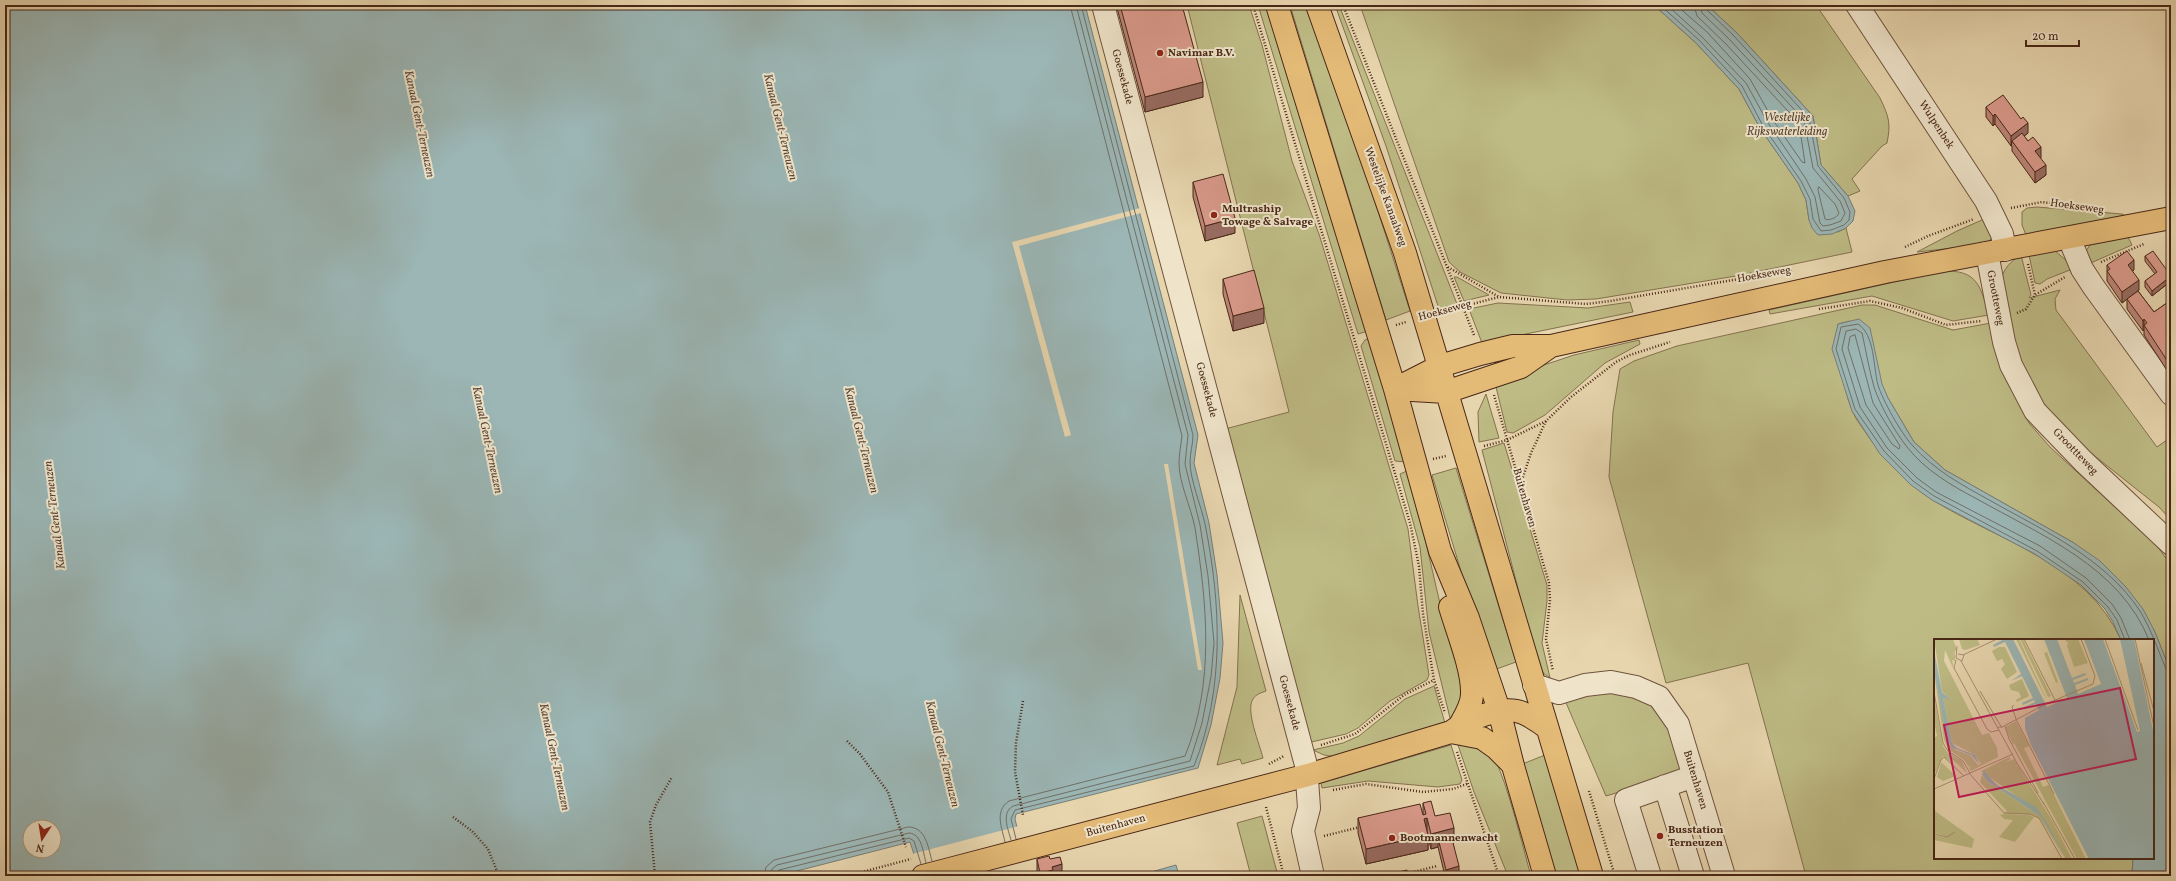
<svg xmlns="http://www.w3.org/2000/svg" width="2176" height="881" viewBox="0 0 2176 881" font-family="Vollkorn,serif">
<rect width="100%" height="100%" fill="#e7d5ae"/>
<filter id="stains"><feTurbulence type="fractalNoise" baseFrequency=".005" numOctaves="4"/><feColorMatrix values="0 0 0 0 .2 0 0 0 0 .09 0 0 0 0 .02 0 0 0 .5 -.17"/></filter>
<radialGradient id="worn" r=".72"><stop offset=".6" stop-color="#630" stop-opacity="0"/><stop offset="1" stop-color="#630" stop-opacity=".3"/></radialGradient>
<path fill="#bebb85" stroke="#84724e" d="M1187,5h62l13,40 30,116 28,76 88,292 10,77 11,69 -2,5 -37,21 -32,27 -12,6 -39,9 -82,-314 64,-17z
M1258,5h11l99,326 -10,3z
M1290,5h15c40,101 72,203 105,306l-24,9z
M1335,5h4l118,299 -18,5 -53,-163z
M1360,5h294l42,38 43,46 21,39 38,55 8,17 3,20 29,12 8,-4 6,24 -116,24 -140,23 -29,1 -66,-7 -41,-21 -11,-10z
M1707,5h109l64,93c9,19 11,25 7,45l-5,3 -30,33 8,12 -12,5 -27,-31 -8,-49 -76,-83z
M2037,207l85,7 4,2 -100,19 -4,-10v-13l5,-4z
M1991,216l3,17 -6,11 -71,8 40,-21z
M2128,237l4,8 -46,20 -2,-11 6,-9z
M2054,250l21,18 -28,11 -7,5 -5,-1 -6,-28z
M2021,255l10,40 -2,3 31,-8 -5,9 1,11 101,137 14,-10v83l-12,-13 -82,-65 -25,-24 -34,-53 -17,-85c3,-12 9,-18 20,-25z
M1943,271c35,-1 37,15 46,44l-36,6 -81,-25 -102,18 -1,-4z
M1454,277h3l32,18 -25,6z
M1630,302l3,10 -151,31 -13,-34 29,-6 90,5z
M1862,305h13l78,25 38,-7 16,58 22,42 21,24 107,99 14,19v107l-17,-42 -80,-87 -129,-73 -31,-28 -26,-44 -38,-77 -12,3c3,28 3,60 14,86 3,9 11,18 16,26 17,24 38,47 63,63 67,42 156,64 190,141h-186v218h198l-1,18h-326l-58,-213 -82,20 -57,-206 4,-65 7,-43 14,-8 43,-15z
M1370,338l36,124 -11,-1 -34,-115 4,-6z
M1639,340l1,4 -35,19 -60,52 -32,18 -6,-1 -11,-45 48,-22 30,-10z
M1486,394l13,44 -20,4 -1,-30z
M1504,443l43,142v16l-5,42 8,35 -8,-6 -10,-30 -50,-192z
M1456,468l60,194 -25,9 -59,-196z
M1409,470l33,142 23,79 -6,19 -9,8 -21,-86 -9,-85 -20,-73z
M1240,595l26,96c-5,2 -10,3 -13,8 -8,11 7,46 10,59l-21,6 -2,-5 -23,6 20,-78z
M1434,686l11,37 -109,34 -12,-2 -11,-5 30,-7 16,-7 46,-37z
M1601,690l36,2 30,19 16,62 -77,23 -42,-98z
M1451,745l11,35 -2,4 -22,3 -70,-6 -46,7 -1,-5z
M1458,745c12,0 23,1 32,8 13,10 35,103 41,123h-23l-34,-84z
M1545,755l37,121h-29l-33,-111z
M1262,816l16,60h-27l-14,-53z"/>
<path fill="#9bb6b5" stroke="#7a7d76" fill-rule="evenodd" d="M5,5h1080l113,430 -4,28 15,60 8,52 6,68 -3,35 -9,47 -13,43 -182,46 -1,5 14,57h-108l-11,-34 -121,31 -26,3h-758zM30,827h24v24h-24z
M1654,5h53l30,28 76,83 8,49 27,31 7,15 -2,10 -7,7 -14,6 -14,1 -6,-7 -3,-8 -3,-20 -8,-17 -38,-55 -21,-39 -43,-46z
M1859,319l11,9 12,56 6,14 26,44 31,28 129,73 26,18 26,26 17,22 11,21 17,42v204h-39l1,-18h20v-218h-32l-8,-18 -8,-13 -24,-24 -46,-31 -103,-54 -21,-15 -31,-31 -28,-43 -20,-62 6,-25z
M1176,865l3,11h-42z"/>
<path fill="#e7d5ae" d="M1140,208l1,5 -122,33 52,189 -6,2 -53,-195z
M1164,464h4l34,206h-4z
M1019,826l12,47 -13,3h-100l-6,-22z"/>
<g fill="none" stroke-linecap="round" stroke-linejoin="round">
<path stroke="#726f66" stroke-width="1" d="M1660,5l39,35 43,46 21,40 38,55 9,18 3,20 8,12 10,-1 13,-5 5,-5 1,-8 -6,-14 -26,-32 -9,-48 -75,-82 -28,-27 -1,-4
M1667,5l35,32 44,46 22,40 38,56 9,18 5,26 3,3 7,-1 11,-4 4,-8 -5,-12 -27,-33 -9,-48 -74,-80 -28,-27 -2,-8
M1676,5l31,27 43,47 23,41 29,42 3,1 -6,-40 -73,-79 -29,-28 -3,-11
M1819,187l16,17 4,9c-2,5 -10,8 -14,6l-7,-29z
M1855,335l18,68 27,43 -1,3 -7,-5 -26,-39 -18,-57 2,-11z
M2125,640l-8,-20 -9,-13 -25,-25 -46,-31 -103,-55 -21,-15 -29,-30 -29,-42 -19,-60 5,-22 17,-3c17,11 15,42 20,61 5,16 23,48 34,60 22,25 50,40 79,56 53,30 114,57 149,110 11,18 18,39 26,58l5,2
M2130,640l-9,-22 -9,-14 -26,-26 -46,-32 -104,-54 -19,-14 -30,-30 -27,-41 -18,-58 4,-18 10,-2 6,4c4,18 7,36 12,54 6,18 21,45 33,60 18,23 45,39 70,52 64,36 143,68 172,141
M1016,839l-5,-20 4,-9 179,-44c31,-77 27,-163 11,-242 -4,-18 -15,-45 -15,-62 0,-9 3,-18 3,-27l-112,-430
M1011,840c-3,-11 -10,-27 2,-34l177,-45 12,-38 9,-46 3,-34 -6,-67 -8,-51 -15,-61 3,-29 -112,-430
M1005,842c-3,-14 -11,-31 4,-41l176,-45c30,-74 22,-151 10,-228 -4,-21 -16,-45 -16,-65 0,-9 2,-18 3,-27l-112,-431
M764,876l2,-9 8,-7 134,-33c18,0 20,20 24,34
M770,876l2,-7 5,-4 132,-32c13,1 14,19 17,30
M775,876l4,-6 130,-32 5,3 7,23"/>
<g stroke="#70533d" stroke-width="24">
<path id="minor" d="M1103,5l203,760 3,43 -6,23 10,45
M1857,5l129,196 16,33 3,16
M2069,238l13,31 11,17 78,108
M1987,253l17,89 7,23 24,46 48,50 88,83
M1534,685l25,8 26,-8 26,-3 25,5 23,10 19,27 46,152
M1665,786l28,90
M1650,876l-24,-76 68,-24"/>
</g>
<g stroke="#492817" stroke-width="24">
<path id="major" d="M1277,5l118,384 45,162 28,67 31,92 14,56 32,110
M1317,5l88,248 187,623
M1395,389l45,-23 40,-12 33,-8h38l334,-74 286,-54
M1395,389l51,3 75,-25 30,-21
M1450,607c7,24 23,63 22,87 0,11 -7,22 -12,31
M1451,732l31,6 14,10 17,17
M923,876l385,-101 143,-43c15,-12 52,-28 72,-19 8,3 16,9 23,14"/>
</g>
<path stroke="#492817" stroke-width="2.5" stroke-dasharray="1 2" stroke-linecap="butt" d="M1253,5l157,518 9,43 4,48 11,66 11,33
M1343,5l131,330
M2011,208l31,-6 57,8
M1905,247l23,-11 46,-17
M2101,262l43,-18
M2028,264l7,31
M1448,267l51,30
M1819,309l51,-8 32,7 44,17 35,-4
M1442,312l57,-15 87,7 24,-3 182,-31
M2017,313l9,-4 9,-14 30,-18
M1396,325l10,-3
M1494,395l55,188 1,17 -4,39 7,32
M1484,446l23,-6 39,-19 25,-24 45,-35 14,-7 40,-13
M1433,459l13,-3
M1521,483l10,-30 15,-32
M1023,701l-7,42 -1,29 8,43
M847,741l13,13 28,38 18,55
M1321,745l34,-11 49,-39 30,-15
M1457,752l42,124
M1269,764l15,-8
M1333,790l33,-6 57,8 30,-3 14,-5
M1589,791l26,85
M1266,807l18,69
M453,817l19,14 16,18 11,27
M1324,836l36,-9
M1406,874l31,-8
M655,876l-5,-54 6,-17 16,-28
M847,876l64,-17"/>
<use href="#minor" stroke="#efe4ca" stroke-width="22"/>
<use href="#major" stroke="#e4ba77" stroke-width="22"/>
</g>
<path fill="#bb8477" stroke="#492817" d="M1117,5h65l21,92 -58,15 -28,-104z
M1986,107l42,26 -4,3 17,22h-1l6,17 -11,8 -23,-32v-5h-1l-16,-22 -2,2 -7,-9z
M1193,182l42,51 -30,8 -12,-44z
M2145,256l26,25 -19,15 -7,-9v-6l10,-7 -10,-13z
M2107,265l27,5 -2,1 7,19 -1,1 16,21 17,-12v69l-3,3 -24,-37v-5l-1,1 -16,-22v-10l-5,4 -15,-22z
M1223,279l41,44 -31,8 -10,-37z
M1423,803l12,13 19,27h-1l6,33h-14l-7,-29 -7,2 -3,-12v13l-62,14 -8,-31v-15l65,-3z
M1037,859h13l12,17h-25z"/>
<path fill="#986b61" stroke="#492817" d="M1203,82v15l-58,15v-15z
M1995,114v10l-2,2v-10z
M2028,123v10l-14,11 -2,-3 -1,5v-10z
M2041,147v11l-6,4v-11z
M2046,165v10l-11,8v-11z
M1235,218v15l-30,8v-15z
M2134,260v10l-6,5v-10z
M2171,276v5l-19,15v-5z
M2139,280v10l-17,13v-11z
M1264,308v15l-31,8v-15z
M2144,319v7v-1v5l-1,1v-10z
M2171,359v10l-3,3v-10z
M1427,818v15l-3,-14z
M1454,828v15l-14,3 -2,-8v9l-7,2v-15z
M1428,835v15l-62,14v-15z
M1062,864v12h-22v-3l12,-6z
M1459,866v10h-13v-6z"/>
<path fill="#d9998a" stroke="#492817" d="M1120,5h62l21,77 -58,15z
M2003,95l18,24 2,-2 5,6 -17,13 -16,-22 -2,2 -7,-9z
M2022,133l6,8 5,-4 8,10 -6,4 11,14 -11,7 -23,-31z
M1223,174l12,44 -30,8 -12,-44z
M2127,251l7,9 -6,5 11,15 -17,12 -15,-21 3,-2 -3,-4z
M2153,251l18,25 -19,15 -7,-10 12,-9 -12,-16z
M1254,270l10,38 -31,8 -10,-37z
M2138,291l16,21 17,-12v59l-3,3 -24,-37 3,-2 -3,-4 -1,2 -16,-22z
M1431,801l4,15 15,-3 4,15 -23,6 -4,-16 -3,1 4,16 -62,14 -8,-31 62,-14 3,11 3,-1 -3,-11z
M1451,835l8,31 -13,4 -8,-32z
M1049,856l1,3 10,-2 2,7 -10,3 1,3 -13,3 -3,-14z
M1407,870l2,6h-27z"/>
<g fill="#8f2418" stroke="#efe4ca" stroke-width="1.5">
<circle cx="1160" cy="53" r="4"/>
<circle cx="1214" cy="215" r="4"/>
<circle cx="1660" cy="836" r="4"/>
<circle cx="1392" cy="838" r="4"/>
</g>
<g text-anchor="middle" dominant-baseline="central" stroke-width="4" stroke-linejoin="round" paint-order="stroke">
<g font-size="11" font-weight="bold" fill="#492817" stroke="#efe4ca" text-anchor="start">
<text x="1168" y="53">Navimar B.V.</text>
<text x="1222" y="209">Multraship<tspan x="1222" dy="13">Towage &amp; Salvage</tspan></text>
<text x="1668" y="830">Busstation<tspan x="1668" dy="13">Terneuzen</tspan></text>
<text x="1400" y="838">Bootmannenwacht</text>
</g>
<g font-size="11" fill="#492817" stroke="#efe4ca">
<text transform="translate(1122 77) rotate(75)">Goessekade</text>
<text transform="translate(1936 125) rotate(57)">Wulpenbek</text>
<text transform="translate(1385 197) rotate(70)">Westelijke Kanaalweg</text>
<text transform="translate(2077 207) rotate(8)">Hoekseweg</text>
<text transform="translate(1764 275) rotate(-10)">Hoekseweg</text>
<text transform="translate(1995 298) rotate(79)">Grootteweg</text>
<text transform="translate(1445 311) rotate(-15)">Hoekseweg</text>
<text transform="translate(1206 390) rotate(75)">Goessekade</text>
<text transform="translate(2075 452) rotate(46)">Groottteweg</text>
<text transform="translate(1524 498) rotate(74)">Buitenhaven</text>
<text transform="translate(1289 703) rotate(75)">Goessekade</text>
<text transform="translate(1695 780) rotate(73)">Buitenhaven</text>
<text transform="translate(1116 826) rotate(-15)">Buitenhaven</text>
</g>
<g font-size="12" font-style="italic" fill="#594437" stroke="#efe4ca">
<text x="1787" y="118">Westelijke<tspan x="1787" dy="14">Rijkswaterleiding</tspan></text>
<text transform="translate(419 124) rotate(78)">Kanaal Gent-Terneuzen</text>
<text transform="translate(780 127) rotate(76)">Kanaal Gent-Terneuzen</text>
<text transform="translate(487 440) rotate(78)">Kanaal Gent-Terneuzen</text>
<text transform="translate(861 440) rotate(76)">Kanaal Gent-Terneuzen</text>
<text transform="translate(55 515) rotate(-97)">Kanaal Gent-Terneuzen</text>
<text transform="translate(942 754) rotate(76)">Kanaal Gent-Terneuzen</text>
<text transform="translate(554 757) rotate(78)">Kanaal Gent-Terneuzen</text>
</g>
</g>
<g transform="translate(1934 639)">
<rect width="220" height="220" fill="#e7d5ae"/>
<path d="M0,0h19l4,11 -3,2 -1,7 2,-8v10l-3,-1 2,10 -9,-20 -1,11 38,74 7,-2 8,15 1,9 -27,14 -2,-3 3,-2 -3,1 -5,-7 -15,-10 -5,-10 -10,-68 14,70 8,8 14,5 8,10 3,-1 -6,-9 -23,-12 -9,-45h6l-7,-7zM25,0h18l3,6 -15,5 -3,-1zM82,0h3l27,59 -1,-1zM86,0h3l28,57 -3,1zM130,0h14l10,24 -14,4 -7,-21 1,-3zM65,8h6l12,25 -10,7 -6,-10 4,-5 -3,-5 -5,2 -5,-10zM113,13l11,30 -2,1 -12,-30zM88,40l7,17 -12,6 -1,-2 5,-3 -2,-5 -8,-2 -2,-5zM0,58l9,49 5,7 14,8 5,12 -14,-13 -2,2 -8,-6 -9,19v-37l3,-2 -3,-15zM82,82l13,25 -5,2 19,39 6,-2 37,74h-9l-63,-116 -1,2 -8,-18zM75,118l2,2 -6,3 7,-2 35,55 -35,-55 2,-1 39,63 20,37 -20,-36 19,36h-6l-29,-49 -55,-38 -1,-1zM7,124h1l14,13 -13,5 -6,-4zM48,136l6,7 53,35 24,42 -24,-39 -7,-5 -29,-2 2,-2 -27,-29zM1,172l39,28 -2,9 -38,-8v-5l13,2 -12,-4zM70,175l24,1 6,2 -19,25 -16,-5 14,-17 -9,-1 -4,-4z" fill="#bebb85"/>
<path d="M70,0h9l34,68 20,-9 -23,-59h13l15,39 13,-5 1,2 -13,5 1,3 14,-5v2l-13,5 3,9 23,-10 -17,-45h19l34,93 3,-1 -20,-92h14l20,96v124h-65l-58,-114 -6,-17v-10l14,-8 -3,-6 -11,5 -1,-2 11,-5 -1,-2 -11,5 -1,-2 11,-5 -11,-22 -11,5 10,-7 -16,-32 -11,5 -1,-2zM0,11l8,42 7,6 5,8 -5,-7 -6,-1 9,45 5,5 18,7 5,10 -9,-10 -18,-7 -6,-8 -13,-68zM50,132l13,14 39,22 10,14 20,38 -25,-42 -54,-36 -5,-7z" fill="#9bb6b5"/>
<path fill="none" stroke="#a89072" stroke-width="1" d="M90,0l31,61M171,0l33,91M201,0l3,14M23,7l-1,12 6,3 2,-6 -6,-1M204,14l16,74M29,16l34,-16M22,21l-2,8 33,61 4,3 8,-2M27,22l56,102 27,41M207,24l13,48M46,52l22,37M0,53l9,51 5,8 15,10 7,12M80,66l-2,2 4,12 38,75M71,87l4,13 29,54M64,88h4l44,-23 47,-20 2,-8 -14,-37M35,134l35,40 25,1 10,4 23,41M0,140l7,-19 3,-3 20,19M0,150l79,-35M109,163l32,57M0,195l13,3 8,-5"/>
<path fill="#c2185b" fill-opacity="0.15" stroke="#c2185b" stroke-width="2" d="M186,49l16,71 -177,38 -15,-72z"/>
<rect width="220" height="220" fill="none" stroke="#492817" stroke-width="2"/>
</g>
<rect width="2176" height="881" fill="none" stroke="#e7d5ae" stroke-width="20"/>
<rect x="6" y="6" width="2164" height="869" fill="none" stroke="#492817" stroke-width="2"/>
<rect x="10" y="10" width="2156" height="861" fill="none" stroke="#492817"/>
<g transform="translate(42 839) rotate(192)"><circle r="19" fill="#efe4ca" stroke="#ad9982"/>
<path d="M0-3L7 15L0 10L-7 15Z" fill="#8f2418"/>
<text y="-6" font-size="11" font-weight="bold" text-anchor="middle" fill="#492817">N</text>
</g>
<path d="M2026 40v6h53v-6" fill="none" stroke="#492817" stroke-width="2"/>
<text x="2032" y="40" font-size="12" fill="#492817" stroke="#efe4ca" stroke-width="3" paint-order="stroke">20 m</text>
<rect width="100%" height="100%" filter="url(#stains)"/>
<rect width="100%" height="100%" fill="url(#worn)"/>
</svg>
